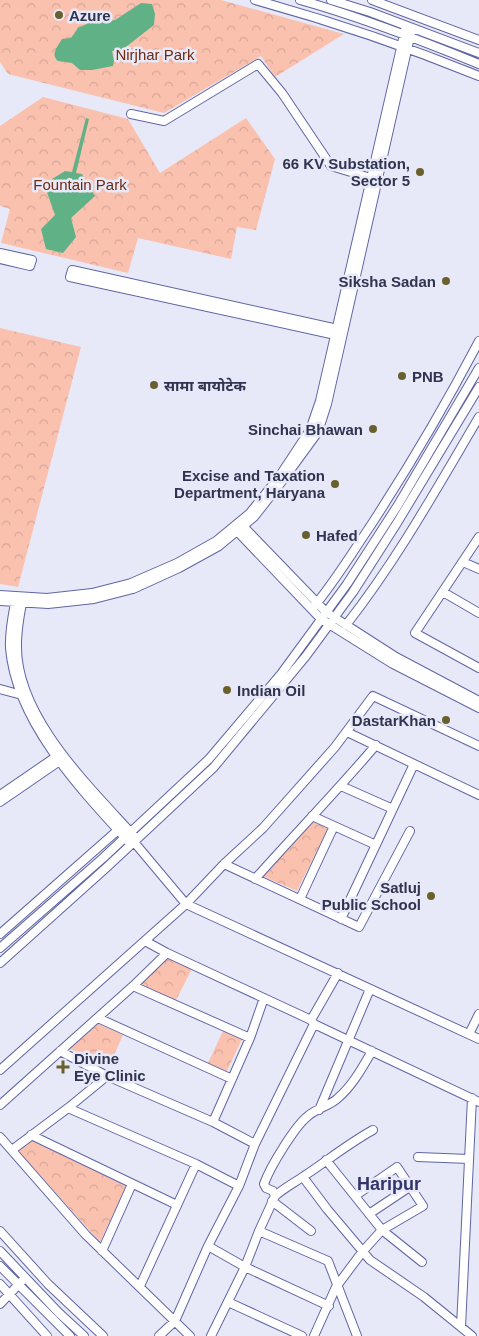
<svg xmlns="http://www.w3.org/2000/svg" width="479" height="1336" viewBox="0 0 479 1336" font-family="Helvetica,'Noto Sans Devanagari',sans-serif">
<defs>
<pattern id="park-crowns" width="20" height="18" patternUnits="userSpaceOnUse" patternTransform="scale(1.25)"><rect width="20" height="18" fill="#fac1af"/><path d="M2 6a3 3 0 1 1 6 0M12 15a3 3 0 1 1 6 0" fill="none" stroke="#d7a698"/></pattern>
</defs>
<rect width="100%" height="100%" fill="#e7e9f8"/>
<path fill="url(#park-crowns)" d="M0,0h221l123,34 -69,43 -14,-21 -97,57 -156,-39 -8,-12z
M43,97l85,22 32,54 86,-55 29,41 -19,71 -19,-3 -6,32 -93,-21 -10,35 -127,-30 9,-34 -10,-3v-80z
M0,328l81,19 -63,240 -18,-3z
M313,822l15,6 -31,63 -35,-15z
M171,956l22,11 -17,33 -36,-16z
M97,1023l26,12 -14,31 -41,-18z
M223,1031l19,8 -15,32 -19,-8z
M31,1140l95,46 -26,56 -82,-91z"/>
<path fill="#61b187" d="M141,3l11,1 3,10 -1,11 -32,25 -10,1 2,10 -1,5 -21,4h-12l-8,-7 -14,-2c-8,-7 0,-15 4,-22l9,-1 7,-10 17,-8 9,2 11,-2z
M86,118l3,1 -13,54 6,1 13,22 -24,22 5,19 -13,16 -17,-4 -5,-20 14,-14 -11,-31 21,-13 7,1z"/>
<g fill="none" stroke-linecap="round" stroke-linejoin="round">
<g stroke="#6065a4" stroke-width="10">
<path id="minor" d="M255,0c76,21 150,46 224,76
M300,0c61,17 120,40 179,64
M331,0l39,12 109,41
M372,0l107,40
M131,114l33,7 94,-57 24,29 49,73 43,13
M0,253l32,7 -2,6 -30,-7
M340,336l-270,-59 2,-7 270,60
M240,523l86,89 70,45 83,44
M235,529l86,90 72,45 86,44
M479,537l-64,96 64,35
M463,562l16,7
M443,592l36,21
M0,595l47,3 45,-5 39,-10 46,-20 39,-22 34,-28 29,-36 31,-47 10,-29 86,-375
M16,598c-3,16 -7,33 -6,50 6,73 70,141 118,193
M23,598c-3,15 -6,31 -6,46 -2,72 72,142 117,192
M0,601l48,3 46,-5 39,-10 46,-21 40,-22 35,-29 29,-37 35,-48 9,-28 85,-376
M312,609c22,-26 40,-56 59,-84 39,-60 75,-121 108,-184
M346,625c51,-65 91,-137 133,-208
M0,689l22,6
M347,732l132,63
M341,786l52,23
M0,795l60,-41
M0,802l64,-44
M312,816l64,29
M134,842l52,62 293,135
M224,864l135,63 51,-96
M255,879c40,-45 82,-88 121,-134
M300,899l34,-73
M341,919l73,-155
M0,934l118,-104
M145,941l22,12 144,67
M0,948l103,-90 106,-99 72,-85 66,-90 51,-79 81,-137
M0,963l107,-96 107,-100 92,-111 47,-64 44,-69 82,-136
M133,986l117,52
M98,1018l134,61
M314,1024l165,78
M469,1034l10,-20
M60,1051l47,25 106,46 42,22
M0,1070l186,-166 38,-40 39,-36 72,-81 38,-51 106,50
M0,1105l133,-119 34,-33
M68,1108l128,56 43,22
M319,1110l51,-121
M213,1122l37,-84 14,-40
M31,1135l146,70
M0,1137l86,98 104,101
M12,1150l56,-42 39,-32
M418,1157l51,2
M326,1160l56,70 40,32
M303,1177l24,32 43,51 54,37 48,39
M275,1196c9,-8 19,-13 29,-20 23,-15 45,-33 69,-46
M272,1201l39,30
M369,1214l42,-28
M0,1231l48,53 55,52
M259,1231l69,30 29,75
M208,1246l37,21 84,39
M0,1251l59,62 25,23
M102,1251l30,-67
M0,1266l70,70
M0,1284l47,52
M140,1286l56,-122
M228,1302l74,34
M0,1304l21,-22
M461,1327l11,-229
M159,1336l16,-15 33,-75 31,-60 16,-42 59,-120 -3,-4 27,-47
M211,1336l34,-69 14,-36 16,-35 -2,-5 -7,-3 -2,-4c6,-17 31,-58 44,-68 9,-8 22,-10 30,-18 15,-13 24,-30 34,-47
M314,1336l22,-49 27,-36 19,-21 41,-24 -26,-39 -42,29"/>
</g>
<use href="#minor" stroke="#fff" stroke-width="8"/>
</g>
<g fill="#6a602d" stroke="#e7e9f8" stroke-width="2">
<circle cx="59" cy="15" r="5"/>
<circle cx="420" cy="172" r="5"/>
<circle cx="446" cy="281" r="5"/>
<circle cx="402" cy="376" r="5"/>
<circle cx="154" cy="385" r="5"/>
<circle cx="373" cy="429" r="5"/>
<circle cx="335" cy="484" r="5"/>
<circle cx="306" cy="535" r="5"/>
<circle cx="227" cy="690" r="5"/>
<circle cx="446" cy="720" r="5"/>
<circle cx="431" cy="896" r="5"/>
<path d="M60.5 1059.5h5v5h5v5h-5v5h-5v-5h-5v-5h5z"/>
</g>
<g text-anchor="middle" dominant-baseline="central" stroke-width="5" stroke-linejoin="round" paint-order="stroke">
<g font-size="15" font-weight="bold" fill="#313450" stroke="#e7e9f8" text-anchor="start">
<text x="69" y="15">Azure</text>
<text x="410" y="163" text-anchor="end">66 KV Substation,<tspan x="410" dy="17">Sector 5</tspan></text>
<text x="436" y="281" text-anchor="end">Siksha Sadan</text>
<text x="412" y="376">PNB</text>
<text x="164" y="385">सामा बायोटेक</text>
<text x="363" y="429" text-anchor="end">Sinchai Bhawan</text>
<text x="325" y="475" text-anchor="end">Excise and Taxation<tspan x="325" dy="17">Department, Haryana</tspan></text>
<text x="316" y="535">Hafed</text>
<text x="237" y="690">Indian Oil</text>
<text x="436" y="720" text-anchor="end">DastarKhan</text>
<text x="421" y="887" text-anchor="end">Satluj<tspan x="421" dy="17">Public School</tspan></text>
<text x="74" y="1058">Divine<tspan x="74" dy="17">Eye Clinic</tspan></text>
</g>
<g font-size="15" fill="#702a10" stroke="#e7e9f8">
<text x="155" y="54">Nirjhar Park</text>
<text x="80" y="184">Fountain Park</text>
</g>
<g font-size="18" font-weight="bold" fill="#32336d" stroke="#e7e9f8">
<text x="389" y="1184">Haripur</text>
</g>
</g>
</svg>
